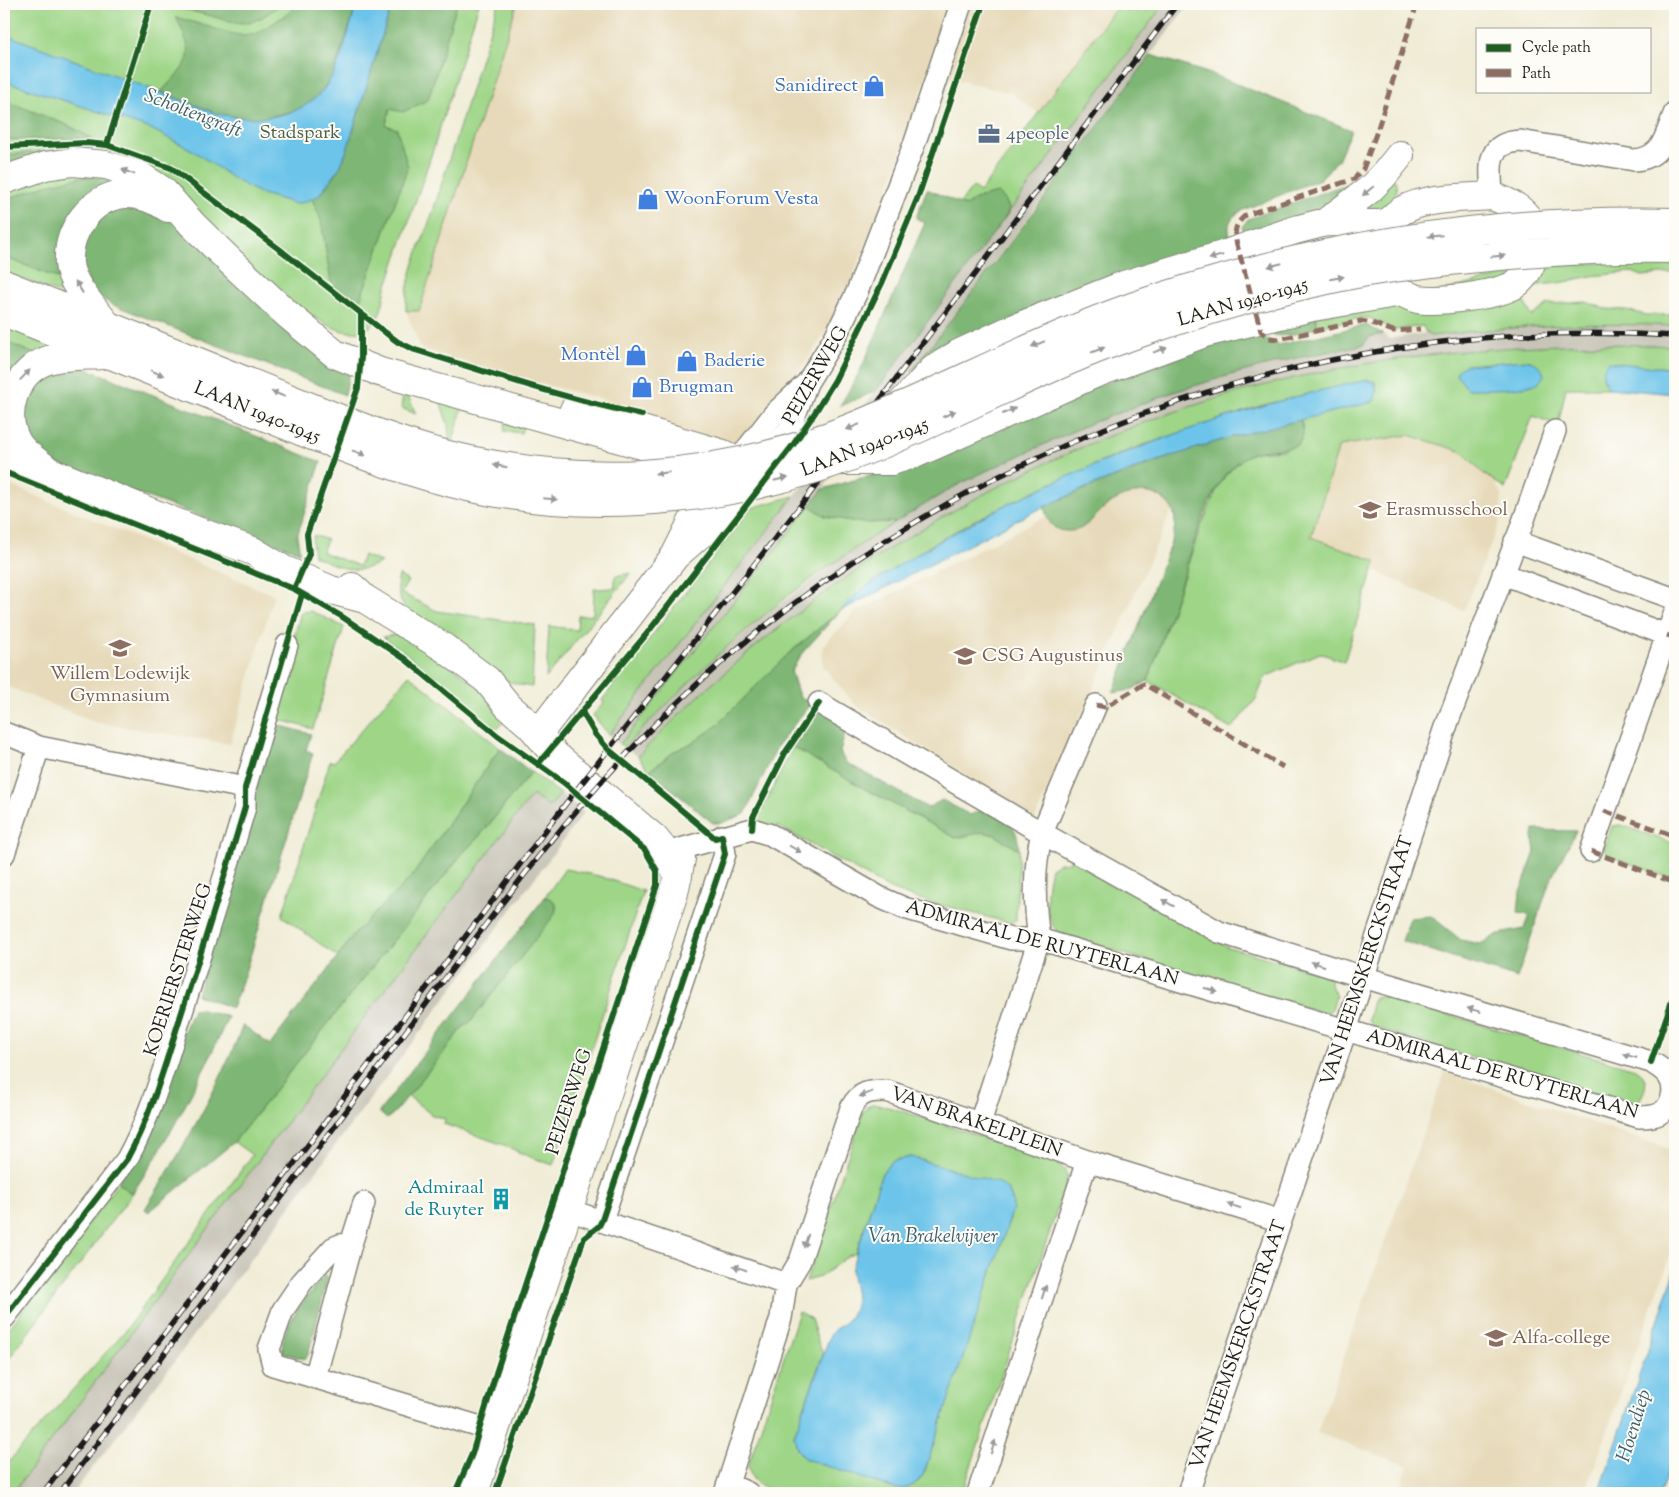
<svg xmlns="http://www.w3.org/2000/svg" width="1679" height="1497" viewBox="0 0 1679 1497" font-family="'Sorts Mill Goudy',serif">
<rect width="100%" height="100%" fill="#fdfcf7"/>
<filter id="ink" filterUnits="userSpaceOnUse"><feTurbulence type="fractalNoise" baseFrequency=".02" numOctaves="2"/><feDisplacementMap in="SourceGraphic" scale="10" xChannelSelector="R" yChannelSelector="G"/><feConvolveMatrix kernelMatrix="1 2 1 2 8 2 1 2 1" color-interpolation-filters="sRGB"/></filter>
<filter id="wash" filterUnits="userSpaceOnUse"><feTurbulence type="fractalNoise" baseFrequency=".0096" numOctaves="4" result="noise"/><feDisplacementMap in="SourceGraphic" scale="20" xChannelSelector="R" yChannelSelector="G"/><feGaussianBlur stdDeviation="1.12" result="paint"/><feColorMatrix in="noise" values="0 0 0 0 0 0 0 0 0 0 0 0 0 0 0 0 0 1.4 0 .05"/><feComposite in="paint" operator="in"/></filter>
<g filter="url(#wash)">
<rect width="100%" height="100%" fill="#f0ecd6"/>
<path fill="#e7daba" d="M504,4h615l-81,109 -27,-20 -39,-9 -44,-12 -36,106 -42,106 -27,52 -32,49 -49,54 -12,5 -83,-22 -1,-12 -123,-31 -102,-30 -15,-38z
M1412,398l73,67 17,31 -2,25 -36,90 -248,-111z
M1157,474l23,18 -145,327 -180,-114 -32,-39v-20l31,-33 236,-119z
M5,483l269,112 -44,149 -136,-22 -90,-37z
M1445,1072l230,79v92l-90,250h-186l9,-27 -91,-33z"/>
<path fill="#c8c4b8" d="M1164,4h25l-379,502 -190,238 -6,-4 -5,-5 267,-344z
M1592,324l83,2v20l-111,-1 -87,4 -33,4 -108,16 -104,26 -157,55 -87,42 -93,53 -89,61 -45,36 -95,84 -28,30 -14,-9 98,-96 42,-35 94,-70 94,-58 34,-17 103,-47 85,-32 56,-17 62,-16 70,-14 7,-8 14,-3 7,5 36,-6 5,3 58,-8z
M561,794l23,18 -410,550 -101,131h-60l338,-458 181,-240 17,12z"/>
<path fill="#9ed587" stroke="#5d7852" d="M4,4h475l-48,152 -45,132c-4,22 -7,45 -36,44 -31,0 -103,-69 -128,-91 -29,-25 -58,-50 -87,-74l-131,7z
M498,4h19l-98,307h-13c-1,-38 17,-68 28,-103 21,-68 43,-136 64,-204z
M1119,4h45l-157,211 2,-7 -29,-11 -15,9 -5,-3 13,-16 7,5z
M51,171l51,1 -98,28v-13z
M1395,180c7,17 -12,34 -29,31 -3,-1 -5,-3 -8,-4z
M4,257l66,26 12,19 -78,-30z
M1614,262l61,1v10l-33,3 -10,-4 -41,4 -26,6 -32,4 -10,14 9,16 16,-12 38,-2 20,7 20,1 20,5h29v11c-82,-4 -163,0 -244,10l-5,-3 -3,-7 -29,4 -24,-12h-8l-44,9 -3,-11 87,-15 135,-34z
M4,324l64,26 -29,6 -35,-15z
M1607,344l68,2v23l-15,-2 -57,13 5,8h-42l-8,37 -25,-9 -28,73 -23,-17 -19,-20 -54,-17 -70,11 -28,91 65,24 -32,101 -24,-9 -55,24 -9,22 -25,30 -83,-48 53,-155 16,-37 8,-13 19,-19 11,-5 30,-2 18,-22 -3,-10 10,-2 65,-34 -7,-2 -105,25 -134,45 -92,40 -64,31 -45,26 -67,44 -21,20 -53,44 -72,72 -20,15 -20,9 -26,20 -11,-15c186,-195 432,-336 699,-387 89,-17 179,-24 270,-25z
M368,373l37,16 11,25 -15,-6 2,-12 -37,-13z
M437,392l89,26 -5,15 -17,-2 2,-11 -44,-11 -12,43 -2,-27z
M794,496l-185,239 -16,-20 11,-12 -2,-3 149,-192z
M810,506l15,10 37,7 34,-1c-61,38 -121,81 -174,129 -34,31 -65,64 -98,96l-4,-3z
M314,535l13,5 -5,12 37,14 4,-11 18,7c-26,15 -41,5 -67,-6l-2,-15z
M631,573l-85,105 3,-52 28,4 1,-14 15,-1 1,-26 21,-1v-12z
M399,575l9,6 -7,12 36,18 98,14 -3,62 -12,-2 -12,-4 -101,-70c-9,-12 -11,-21 -8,-36z
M311,611l33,16 -31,102 -40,-11 28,-106z
M394,635c32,3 90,58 115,80l-13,15 -86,-73 -27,-20z
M409,675l91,73 -87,127 -58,58 -17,24 -56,-41 48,-155 4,1z
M793,747l65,38 98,53 27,-6 12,3 24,15 -3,70 -6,3 -95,-25 -25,-9 -112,-63 -11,1 -10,-7z
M531,772l30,22 -12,13 -17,-12 -181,240 -338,458h-9v-26l121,-136 127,-176 -18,-13 228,-288 21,-22z
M1621,825l54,19v36l-66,-24 -5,-6 8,-24z
M1071,855l157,92 103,29 -1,7 6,13 -4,13 -3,3h-8l-257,-76c-23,-13 -18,-46 -13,-68l8,-5 11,-1z
M565,869l34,7 44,15 -90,274 -28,-10 -21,-10 -60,-21 1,-5 -13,-4 -24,-19 37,-45 16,-22 10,-8 85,-115 -2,-5 -9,-4z
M1374,997h13l248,72c15,10 12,18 4,32l-12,5 -253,-79 -6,-7z
M873,1104l19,4 154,49c10,5 18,9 22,20l-106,316h-181c-17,-5 -29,-7 -33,-27l51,-154 12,7 7,23 5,12 -29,82c2,9 4,16 11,23l113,23 6,-9 89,-271 -4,-11 -84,-30 -14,-4 -19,4 -10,12 -26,80 -8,3 -28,21 -14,4 57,-169 4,-5z
M118,1183l14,11 -128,171v-30z"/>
<path fill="#7eb674" stroke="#4d6948" d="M173,4h108c-15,11 -25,20 -44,19l-61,-16z
M295,4h62l-24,71 -18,25 -18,10 -38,9 -21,-2 -20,-3 -57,-22c30,-33 36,-32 15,-75l54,16 14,3 14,-3 32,-21z
M392,4h65l-29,96 -25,12 -13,-3 -4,16 11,4 11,38 -50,139 -27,-23 -10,-63 -9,-21c18,-10 28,-32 35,-49z
M1151,55l63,20 137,55 -13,30 -18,19 -79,32c-15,9 -13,16 -10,33l-279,103 -41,25 122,-159z
M4,100l63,25 25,13 -88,2z
M62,150l-58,24v-19z
M81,177h25l14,3 -20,13 -30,90 -66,-26v-57l42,-15z
M1368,179l-26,23 -96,37 -4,-12 6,-8 110,-39z
M927,189l38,17 15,-9 18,-4 7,6 4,9 -2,7 -131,176 -36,15 21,-37 64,-146 -9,-5z
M155,207l195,160 -5,28 -234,-91 -8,-5 -13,-13 -9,-26 4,-26 26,-26z
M1315,316l3,11c-15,4 -38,15 -51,4z
M1366,325l17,9 -14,3 -6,8 -71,14 -62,16 -56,17 -85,32 -103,47 -34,17 -56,34 -34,1 -37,-7 -15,-10 13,-17 56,-16 135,-57 243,-87c5,9 11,13 21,16z
M4,341l35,15 -35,40z
M83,367l238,95 -24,74 3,16 -217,-78 -36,-14 -23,-25 -2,-33 20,-28z
M1300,418l3,16 -4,10c-17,9 -37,2 -54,13 -36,22 -50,85 -63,123 -11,34 -23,67 -34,101l-17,9 -18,3 60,-156c3,-15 4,-28 -10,-38 -16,-12 -37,-6 -54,5 -9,6 -16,17 -26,23 -3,3 -10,4 -14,4 -17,1 -21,-10 -25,-24 83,-38 168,-66 256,-89z
M840,611l-37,41 -12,19 8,25 12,7 -33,42 -33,69 -24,9h-8l-64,-52 26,-20 19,-9 21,-15 72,-72z
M820,709l27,16 -7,27 5,10 83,46 14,-8 28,15 14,-6c24,13 33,12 35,41l-24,-15 -12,-3 -27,6 -98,-53 -65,-38z
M270,723l41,11 -5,16 7,3 -69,223 -12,32 -35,-13 58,-203z
M500,748l31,24 -48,60 -21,22 -228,288 -85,70 -4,-3c37,-59 73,-119 98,-184l27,20 68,-88 17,-24 58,-58z
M1534,830l42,1 -26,50 -33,97 -115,-37 8,-23 21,-2 30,24 19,4 19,-10 25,-5 5,-14 -11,-2 2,-20 15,-41 -2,-16z
M545,897c13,3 14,11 7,21l-81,103 -10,8 -16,22 -50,61 -8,7 -8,-7z
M198,1009l30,8c-27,62 -58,120 -96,177l-14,-11 75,-173z
M324,1276l4,1 -20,78 -3,4 -22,-6c-5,-26 26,-58 41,-77z"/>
<path fill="#6dc4ea" stroke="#447083" d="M357,4h35l-45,146 -7,17 -22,29 -11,5 -11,3 -37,-11 -25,-14 -42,-29 -41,-21 -147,-48v-47l214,80c44,8 91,6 114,-38 12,-21 17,-49 25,-72z
M1527,360c9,3 14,5 17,15 -1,2 -3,5 -5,7 -10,8 -56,7 -71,7l-12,-14 3,-6 7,-4z
M1608,362l67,7v25l-67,-6c-6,-10 -8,-17 0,-26z
M1368,380l7,2c2,8 2,13 -2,20l-142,35 -80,26 -65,25 -53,24 -193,99c7,-7 14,-15 22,-21 26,-19 55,-36 83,-52 73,-43 151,-75 231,-104 63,-22 126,-41 192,-54z
M911,1157l88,26c10,6 14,14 14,26l-89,264c-7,12 -16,17 -29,16l-90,-30 -8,-10 -3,-13 37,-103c5,-6 13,-8 18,-15 15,-21 1,-31 3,-51l30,-94 10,-12z
M1675,1271v179l-15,43h-61z"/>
</g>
<g filter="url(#ink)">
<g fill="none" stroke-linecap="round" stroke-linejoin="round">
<g stroke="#868479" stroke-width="24">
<path id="minor" d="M1492,196c-1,-28 -8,-53 28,-55l114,19c30,-2 31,-25 41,-48
M766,458l24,-30 17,-45 28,-46 22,-45 58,-150 46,-138
M732,468l42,-54 33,-31
M1515,541l160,58
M1503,574l164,61
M4,733l35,14 206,41
M1591,851l84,-239
M666,853l86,-24 19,6 108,62 25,11 107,31h28l600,178c7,0 14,0 20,-3 13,-7 18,-25 10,-37 -4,-7 -12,-11 -18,-15l-288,-85 -144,-45 -177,-99 -223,-130
M4,854l35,-107
M980,1123l59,-184c-5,-35 -6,-71 3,-106l54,-128
M1087,1161l194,60
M569,1210l217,74
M602,1220l123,-366 -3,-18
M351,1244l-11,1 -7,3 -31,34 -19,28 -14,39 4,16 221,66
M4,1318l123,-159c24,-44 37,-91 52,-138 23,-71 45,-142 66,-214v-19l42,-143
M315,1378l36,-134 13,-41
M728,1484l20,9
M725,1493l56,-175 5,-34 14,-23 51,-153c9,-17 19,-17 36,-17l200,70 -109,332
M1188,1493l158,-463 102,-309 74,-196 33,-94"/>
</g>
<g stroke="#868479" stroke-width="30">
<path id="major" d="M1492,196c10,4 19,7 27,13 24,18 19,57 -2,74 -14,12 -86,21 -103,15 -15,-5 -27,-20 -31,-36 -2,-7 -2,-15 -1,-22 6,-46 75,-41 110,-44z
M675,556l22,-44 27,-34 -19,-14 -12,-5 -124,-34 5,-15 149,44 13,8 11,20 -33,40 -39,34 -137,178 17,21 99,83 14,17 10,21
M474,1493l200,-600 7,-34"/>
</g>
<g stroke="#868479" stroke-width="30">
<path id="highway" d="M4,180l41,-14 28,-4 33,3 34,11 23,15 29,33 39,38 56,52 48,40 45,18 189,53
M1326,222l43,-32 15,-15 16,-20
M4,284l319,128
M4,312l309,124
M107,325c-12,-16 -37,-41 -38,-62 -2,-32 22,-66 55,-69 15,-1 32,6 44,14
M898,407l36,-38 24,-15 52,-24 114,-45 102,-31 69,-24 31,-8 61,2
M4,456l7,5 40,11 149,60 53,19 31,19 47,20 34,9
M840,461h51l26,-8 175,-78 113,-42 108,-26 89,-15
M44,467c-9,-7 -19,-13 -26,-23 -18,-30 -3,-73 30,-84 17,-5 36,-4 54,-5
M352,587l13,12 78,48 44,33 21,26 22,19 8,9"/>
</g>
<use href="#minor" stroke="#fff" stroke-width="21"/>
<use href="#major" stroke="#fff" stroke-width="28"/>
<use href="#highway" stroke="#fff" stroke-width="28"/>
<g stroke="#1c1c1c" stroke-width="5.5">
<path id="rail" d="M43,1493l228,-299 296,-392 238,-302 372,-496
M60,1493c112,-149 223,-298 335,-447 88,-118 174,-239 280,-341 263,-253 635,-394 1000,-369"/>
</g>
<use href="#rail" stroke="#fdfcf7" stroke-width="4" stroke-dasharray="11" stroke-linecap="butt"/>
<g stroke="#868479" stroke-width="30" stroke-linecap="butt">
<path id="highway-bridge" d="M323,412c35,14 70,28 106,38 141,39 286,32 421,-22 103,-41 200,-95 305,-129 167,-54 344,-81 520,-77
M313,436c51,20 102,39 155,51 136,31 282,12 410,-41 92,-38 179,-86 274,-117 56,-19 113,-36 171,-48 41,-10 83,-15 126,-20 75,-8 151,-14 226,-12"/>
</g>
<use href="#highway-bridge" stroke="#fff" stroke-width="28"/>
<path stroke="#8d6e63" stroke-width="5" stroke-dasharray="10 5" stroke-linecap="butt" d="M1417,4l-40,127 -14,38 -9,10 -108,36c-10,8 -12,14 -10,26l25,90 8,7 10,1 82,-18 11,2 21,8 27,-2
M1667,635l8,3
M1096,705l9,2 39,-23 139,83
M1604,811l71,25
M1591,851l84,32"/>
<g stroke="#fdfcf7" stroke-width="9">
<path id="cycleway" d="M107,145l44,-141
M4,147l82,-4 21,2 64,23 112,84 103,81 12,9 17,8c75,23 150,49 227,65
M4,472l290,117 47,27 64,43 93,77 65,46 82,68 12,21v14l-161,488 -24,81 -17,39
M294,589l15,-35 -2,-20 51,-146 3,-31v-43
M538,764l107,-128 148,-191 23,-34 19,-31 47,-97 36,-86 65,-193
M752,829l1,-12 32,-64 34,-50
M1651,1062l24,-70
M4,1318l123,-159c24,-44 37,-91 52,-138 23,-71 45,-142 66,-214v-19l57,-194
M495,1493l89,-255 15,-12 3,-6 123,-366 -3,-18 -7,2 -107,-89 -13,-15 -13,-22"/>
</g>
<use href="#cycleway" stroke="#1b5e20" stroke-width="6"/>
</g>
<defs><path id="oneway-solid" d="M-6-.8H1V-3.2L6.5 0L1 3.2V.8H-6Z" transform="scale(1.25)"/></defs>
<g fill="#999">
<use href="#oneway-solid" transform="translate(128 172) rotate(-159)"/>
<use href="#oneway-solid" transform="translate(1368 191) rotate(140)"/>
<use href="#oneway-solid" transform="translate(1435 236) rotate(174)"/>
<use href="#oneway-solid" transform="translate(1498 256) rotate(-5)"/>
<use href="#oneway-solid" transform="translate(1216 257) rotate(164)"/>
<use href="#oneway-solid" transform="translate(1275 265) rotate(166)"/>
<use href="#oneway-solid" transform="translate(1337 278) rotate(-10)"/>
<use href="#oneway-solid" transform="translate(79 287) rotate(-122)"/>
<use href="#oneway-solid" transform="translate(1038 344) rotate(158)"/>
<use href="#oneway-solid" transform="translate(1098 350) rotate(-21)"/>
<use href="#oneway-solid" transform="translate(1160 350) rotate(-20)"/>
<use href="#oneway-solid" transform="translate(157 373) rotate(22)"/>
<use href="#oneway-solid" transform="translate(25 375) rotate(-46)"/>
<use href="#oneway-solid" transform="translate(278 394) rotate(-158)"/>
<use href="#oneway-solid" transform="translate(1009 411) rotate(-24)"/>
<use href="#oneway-solid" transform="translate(949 414) rotate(-25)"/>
<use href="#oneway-solid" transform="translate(853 427) rotate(158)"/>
<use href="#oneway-solid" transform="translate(359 453) rotate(20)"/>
<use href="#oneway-solid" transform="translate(500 466) rotate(-170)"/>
<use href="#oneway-solid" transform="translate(662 473) rotate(174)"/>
<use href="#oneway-solid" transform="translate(781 479) rotate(-13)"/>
<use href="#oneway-solid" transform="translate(550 499) rotate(5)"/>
<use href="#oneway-solid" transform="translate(795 849) rotate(30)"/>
<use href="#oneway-solid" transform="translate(1168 903) rotate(-151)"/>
<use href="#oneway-solid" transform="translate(1318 964) rotate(-163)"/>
<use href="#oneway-solid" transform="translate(1211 990) rotate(17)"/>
<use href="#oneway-solid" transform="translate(1474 1010) rotate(-164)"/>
<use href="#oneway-solid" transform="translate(1630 1056) rotate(-164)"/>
<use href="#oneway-solid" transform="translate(866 1094) rotate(159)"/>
<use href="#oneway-solid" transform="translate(1234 1206) rotate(-163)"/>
<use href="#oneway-solid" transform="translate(806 1241) rotate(109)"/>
<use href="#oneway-solid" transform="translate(740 1268) rotate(-161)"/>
<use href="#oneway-solid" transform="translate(1044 1292) rotate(-72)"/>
<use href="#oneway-solid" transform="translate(993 1447) rotate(-72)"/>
</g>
</g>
<defs>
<g id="shop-bare" transform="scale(1.725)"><path d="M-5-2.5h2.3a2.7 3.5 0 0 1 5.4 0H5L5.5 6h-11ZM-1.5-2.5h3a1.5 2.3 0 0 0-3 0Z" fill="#3f7fe0" stroke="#fdfcf7" stroke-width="2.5" paint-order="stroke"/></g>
<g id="office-bare" transform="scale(1.725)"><path d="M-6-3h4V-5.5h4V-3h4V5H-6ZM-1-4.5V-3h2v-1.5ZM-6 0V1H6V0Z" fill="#5c6f8a" stroke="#fdfcf7" stroke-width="2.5" paint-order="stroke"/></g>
<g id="school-bare" transform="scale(1.725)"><path d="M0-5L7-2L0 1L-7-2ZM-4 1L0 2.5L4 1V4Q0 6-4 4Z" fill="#8d6e63" stroke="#fdfcf7" stroke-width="2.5" paint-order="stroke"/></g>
<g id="building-bare" transform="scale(1.725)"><path d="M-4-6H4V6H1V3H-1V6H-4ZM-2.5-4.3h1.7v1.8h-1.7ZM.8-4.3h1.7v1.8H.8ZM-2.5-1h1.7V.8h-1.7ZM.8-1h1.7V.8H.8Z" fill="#0f9aa8" stroke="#fdfcf7" stroke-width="2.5" paint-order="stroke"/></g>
<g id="university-bare" transform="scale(1.725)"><path d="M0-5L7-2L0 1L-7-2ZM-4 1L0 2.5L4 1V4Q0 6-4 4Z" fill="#8d6e63" stroke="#fdfcf7" stroke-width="2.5" paint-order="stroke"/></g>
</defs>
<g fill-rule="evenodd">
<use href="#shop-bare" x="874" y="86"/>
<use href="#office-bare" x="989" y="134"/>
<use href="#shop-bare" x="648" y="199"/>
<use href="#shop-bare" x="636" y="355"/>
<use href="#shop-bare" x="687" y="361"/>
<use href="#shop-bare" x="642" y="387"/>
<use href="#school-bare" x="1370" y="510"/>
<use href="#school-bare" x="120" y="648"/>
<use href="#school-bare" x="965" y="656"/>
<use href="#building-bare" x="501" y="1199"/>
<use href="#university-bare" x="1496" y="1338"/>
</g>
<g text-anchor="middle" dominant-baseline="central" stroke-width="4" stroke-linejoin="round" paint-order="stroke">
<g font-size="19" fill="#366cbe" stroke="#fdfcf7" text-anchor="start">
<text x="858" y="86" text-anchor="end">Sanidirect</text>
<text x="664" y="199">WoonForum Vesta</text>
<text x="620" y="355" text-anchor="end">Montèl</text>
<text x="704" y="361">Baderie</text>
<text x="659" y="387">Brugman</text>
</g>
<g font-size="19" fill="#4a5d41" stroke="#fdfcf7">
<text x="300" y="133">Stadspark</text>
</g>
<g font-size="19" fill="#4e5e75" stroke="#fdfcf7" text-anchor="start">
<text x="1006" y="134">4people</text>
</g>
<g font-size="19" fill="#1c1c1c" stroke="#fdfcf7">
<text transform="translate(1243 303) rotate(-16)">LAAN 1940-1945</text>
<text transform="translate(816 376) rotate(-60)">PEIZERWEG</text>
<text transform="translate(257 413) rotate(22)">LAAN 1940-1945</text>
<text transform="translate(865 448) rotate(-21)">LAAN 1940-1945</text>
<text transform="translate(1042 944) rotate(15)">ADMIRAAL DE RUYTERLAAN</text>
<text transform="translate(1368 961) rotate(-72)">VAN HEEMSKERCKSTRAAT</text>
<text transform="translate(179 970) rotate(-72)">KOERIERSTERWEG</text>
<text transform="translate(1502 1075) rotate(16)">ADMIRAAL DE RUYTERLAAN</text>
<text transform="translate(570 1102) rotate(-72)">PEIZERWEG</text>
<text transform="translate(976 1123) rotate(19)">VAN BRAKELPLEIN</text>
<text transform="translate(1239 1345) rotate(-71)">VAN HEEMSKERCKSTRAAT</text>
</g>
<g font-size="19" fill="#785e54" stroke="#fdfcf7" text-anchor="start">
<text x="1386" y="510">Erasmusschool</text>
<text x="982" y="656">CSG Augustinus</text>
<text x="120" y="674" text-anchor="middle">Willem Lodewijk<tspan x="120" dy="22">Gymnasium</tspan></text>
<text x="1512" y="1338">Alfa-college</text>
</g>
<g font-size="19" fill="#0d838f" stroke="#fdfcf7" text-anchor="end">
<text x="484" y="1188">Admiraal<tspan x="484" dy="22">de Ruyter</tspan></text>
</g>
<g font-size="20" font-style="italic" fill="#3c5f6e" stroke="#fdfcf7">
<text transform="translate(193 114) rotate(21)">Scholtengraft</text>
<text x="933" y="1237">Van Brakelvijver</text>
<text transform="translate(1635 1426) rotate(-73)">Hoendiep</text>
</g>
</g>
<rect width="1679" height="1497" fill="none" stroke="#fdfcf7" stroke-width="20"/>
<rect x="1476" y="28" width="175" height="65" fill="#fdfcf7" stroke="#a3a29f"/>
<rect x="1486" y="44" width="25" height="8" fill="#1b5e20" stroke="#a3a29f"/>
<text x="1522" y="52" font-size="15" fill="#1c1c1c">Cycle path</text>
<rect x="1486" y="69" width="25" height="8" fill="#8d6e63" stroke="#a3a29f"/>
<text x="1522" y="78" font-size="15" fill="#1c1c1c">Path</text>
</svg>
